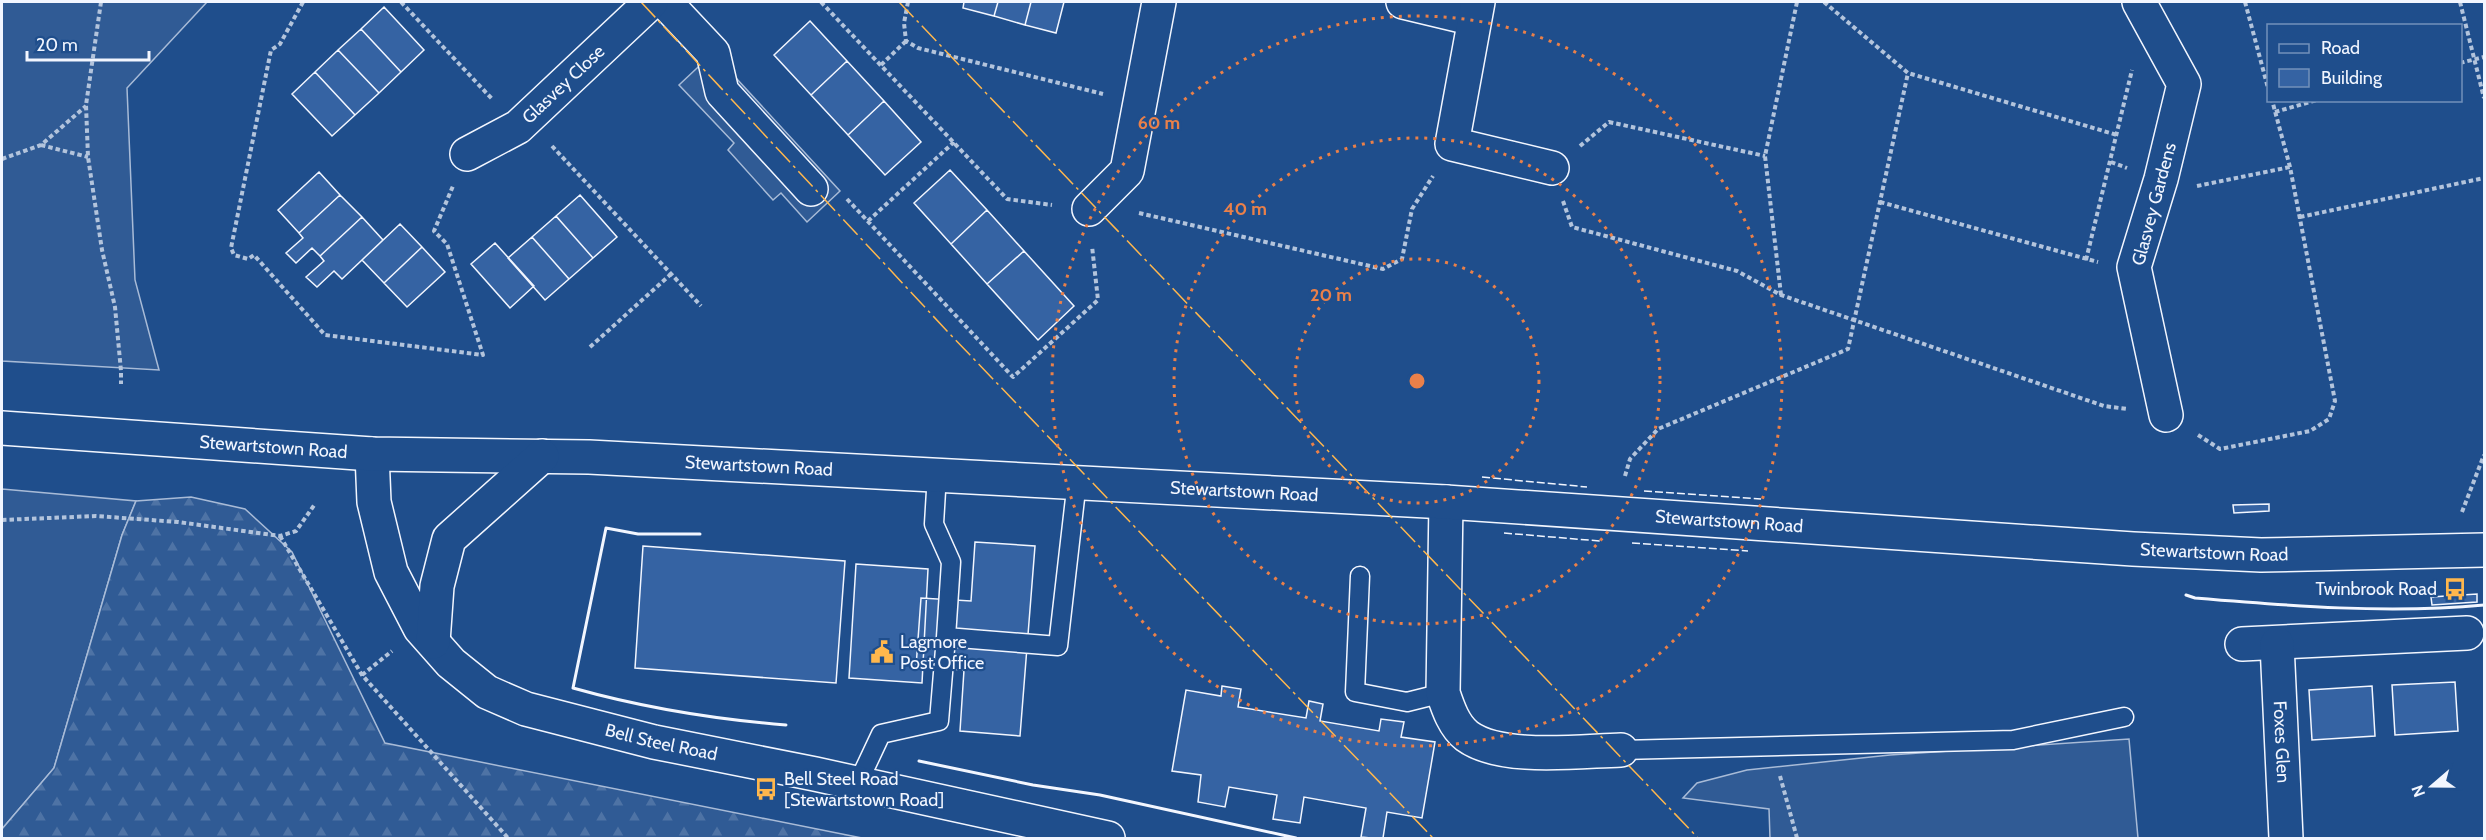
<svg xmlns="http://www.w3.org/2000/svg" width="2486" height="840" viewBox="0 0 2486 840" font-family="Cabin,sans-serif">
<defs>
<pattern id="forest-firs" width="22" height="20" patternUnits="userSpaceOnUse" patternTransform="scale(1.5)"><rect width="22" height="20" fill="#305b95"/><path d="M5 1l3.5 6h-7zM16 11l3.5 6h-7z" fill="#4e73a5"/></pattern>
</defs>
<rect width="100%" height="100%" fill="#1f4e8c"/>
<path fill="#305b95" stroke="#a8bbd7" stroke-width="1.5" d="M2,2h205l-80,86 8,192 24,90 -157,-9z
M713,53l127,138 -33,31 -26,-29 -8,7 -45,-50 6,-7 -55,-58z
M2,489l134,12 -14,34 -68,233 -52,61z
M2129,739l9,99h-368l-1,-29 -86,-11 14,-15 50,-13 143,-15z"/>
<path fill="url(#forest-firs)" stroke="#a8bbd7" stroke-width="1.5" d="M191,497l54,12 47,43 93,191 477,95h-860v-9l52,-61 68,-233 14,-34z"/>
<path fill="#3563a3" stroke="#f2f6ff" stroke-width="1.5" d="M964,2h34l-4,14 -31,-8z
M998,2h33l-6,23 -31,-9z
M1031,2h33l-8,31 -31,-8z
M384,7l40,43 -23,22 -40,-43z
M810,21l37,40 -36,34 -37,-40z
M361,29l40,43 -22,21 -41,-43z
M338,50l41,43 -24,22 -40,-43z
M847,61l37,40 -36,34 -37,-40z
M315,72l40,43 -23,21 -40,-42z
M884,101l37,41 -36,33 -37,-40z
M950,170l37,40 -36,34 -37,-41z
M319,172l21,23 -41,38 -21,-23z
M340,195l22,22 -42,39 -8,-8 -16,15 -10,-10 17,-15 -4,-5z
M580,195l37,42 -24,21 -37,-42z
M987,210l37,41 -37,33 -36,-40z
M556,216l37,42 -24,21 -37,-42z
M362,217l21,23 -41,39 -8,-8 -17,16 -11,-10 18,-16 -4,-5z
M400,224l22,23 -38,36 -22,-23z
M532,237l37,42 -24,21 -37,-42z
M495,243l39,43 -24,22 -39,-44z
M422,247l23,25 -38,35 -23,-24z
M1024,251l50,55 -36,34 -51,-56z
M2269,504v7l-35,2 -1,-8z
M975,542l60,4 -15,190 -60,-5 4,-61 -48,-3 5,-69 50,3z
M643,546l202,15 -9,122 -201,-15z
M856,564l72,5 -6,114 -73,-5z
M2477,594v8l-45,3 -1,-8z
M2455,682l3,49 -63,4 -3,-50z
M1222,686l19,3 -3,18 68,11 3,-17 14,3 -3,17 59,10 2,-12 23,3 -3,15 34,5 -13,76 -35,-6 -4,26h-12l-10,-1 5,-29 -62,-11 -4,26 -27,-4 4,-24 -48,-8 -4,20 -27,-5 3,-27 -29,-4 14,-81 35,6z
M2372,686l3,50 -63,4 -3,-50z"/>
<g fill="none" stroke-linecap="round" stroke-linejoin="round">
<g stroke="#f2f6ff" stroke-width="21">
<path id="lane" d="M937,474l-3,50 17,38 -5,75 112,9 19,-165
M1360,576l-5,116 52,10 36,-9
M1621,750l392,-10 111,-23
M857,785l24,-51 58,-13 7,-84"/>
</g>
<g stroke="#f2f6ff" stroke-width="36">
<g id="street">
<path d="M665,2l48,51 9,39 89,97"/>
<path d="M1403,2l71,17"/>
<path d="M1478,2l-26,142 100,24"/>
<path d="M2139,2l45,82 -23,95 -27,88 32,148"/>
<path id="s1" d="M467,154l51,-27 133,-125"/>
<path d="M1089,209l38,-38 32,-169"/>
<path id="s2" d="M372,454l2,48 17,70 29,56 31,35 36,29 39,17 128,33 161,32 293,64"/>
<path d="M1446,502l-3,191c5,15 11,33 24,43 34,25 112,15 154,14"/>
<path d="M2242,644l225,-11"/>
<path id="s3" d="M2277,644l9,194"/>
</g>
</g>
<g stroke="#f2f6ff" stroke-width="36">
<g id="secondary">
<path id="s4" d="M2,428l370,26 217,3 857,45 687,47 128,6 223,-5"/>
<path d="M433,642l4,-56 12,-47 93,-83"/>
</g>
</g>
<path stroke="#b3c4dc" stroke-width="4" stroke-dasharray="4.5 3" stroke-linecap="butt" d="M101,2l-15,103 2,52 14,93 13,57 6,64v13
M303,2l-23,42 -9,6 -40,198 3,7 14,4 6,-4 71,80 158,20 -36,-111 -13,-13 19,-45
M401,2l92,98
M821,2l186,197 45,6
M908,2l-4,21 2,18 12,7 185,46
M1824,2l84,71 209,62
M2245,2l23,86
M2460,2l24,96
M2460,63l24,-6
M881,65l25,-24
M2275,112l42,-12
M41,145l47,12
M552,146l149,160
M1580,146l29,-24 156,34
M2,159l39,-14 45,-39
M2111,162l16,6
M2197,186l93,-19
M847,199l166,178 85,-77 -6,-54
M1563,201l9,26 165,44 44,24 323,111 23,3
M1880,202l218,60
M1139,213l244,56 19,-10 10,-50 21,-33
M2300,217l184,-39
M868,221l86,-79
M2086,260l46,-190
M1781,295l-16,-139 32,-154
M590,347l81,-73
M2198,435l22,14 90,-18 19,-12 6,-18 -45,-234 -18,-67
M1625,476l5,-17 28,-30 190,-80 60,-276
M2462,512l22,-57
M2,520l94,-4 82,6 102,14 16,-5 19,-27
M280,536l82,139 146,163
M362,675l30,-24
M1780,776l17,62"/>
<use href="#lane" stroke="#1f4e8c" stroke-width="18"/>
<use href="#street" stroke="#1f4e8c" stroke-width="33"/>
<use href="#secondary" stroke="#1f4e8c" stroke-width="33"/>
<path stroke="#f2f6ff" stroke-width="1.5" stroke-dasharray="8 3" stroke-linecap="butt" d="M1482,477l105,10
M1644,491l117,8
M1504,533l96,8
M1632,543l116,8"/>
<path stroke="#f2f6ff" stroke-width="3" d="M700,534h-62l-32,-6 -33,160c71,20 139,31 213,37
M2186,595l9,3c96,8 193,16 289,7
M919,761l114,24 67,10 196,43"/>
<path stroke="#ffb74d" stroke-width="1.5" stroke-dasharray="21 4.5 3 4.5" stroke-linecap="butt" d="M641,2l306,329 486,507
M899,2l799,836"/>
</g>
<g fill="none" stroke="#ea8049" stroke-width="3" stroke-dasharray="3 6">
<circle cx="1417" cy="381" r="122"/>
<circle cx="1417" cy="381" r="243"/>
<circle cx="1417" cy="381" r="365"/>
</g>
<defs>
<g id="bus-bare" transform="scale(1.8)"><path d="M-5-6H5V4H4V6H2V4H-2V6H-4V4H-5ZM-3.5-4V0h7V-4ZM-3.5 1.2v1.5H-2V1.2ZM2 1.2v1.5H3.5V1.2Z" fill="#ffb74d" stroke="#1f4e8c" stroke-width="2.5" paint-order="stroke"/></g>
<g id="civic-bare" transform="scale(1.8)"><path d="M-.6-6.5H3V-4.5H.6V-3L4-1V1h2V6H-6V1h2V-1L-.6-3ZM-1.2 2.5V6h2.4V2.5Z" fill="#ffb74d" stroke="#1f4e8c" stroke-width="2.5" paint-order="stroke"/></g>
</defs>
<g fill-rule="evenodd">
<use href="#bus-bare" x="2455" y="589"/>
<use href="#civic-bare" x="882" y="652"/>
<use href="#bus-bare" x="766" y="789"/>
</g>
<g text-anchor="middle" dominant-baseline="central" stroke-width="4.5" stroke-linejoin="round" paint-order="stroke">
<g font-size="18" fill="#f2f6ff" stroke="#1f4e8c">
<text stroke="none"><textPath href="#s1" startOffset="120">Glasvey Close</textPath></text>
<text transform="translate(2154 204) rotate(-75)">Glasvey Gardens</text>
<text stroke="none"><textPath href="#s4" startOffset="272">Stewartstown Road</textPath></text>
<text stroke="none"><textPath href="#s4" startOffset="758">Stewartstown Road</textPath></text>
<text stroke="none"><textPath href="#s4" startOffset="1244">Stewartstown Road</textPath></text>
<text stroke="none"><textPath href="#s4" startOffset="1730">Stewartstown Road</textPath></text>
<text stroke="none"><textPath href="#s4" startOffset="2216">Stewartstown Road</textPath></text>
<text stroke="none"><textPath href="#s3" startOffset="98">Foxes Glen</textPath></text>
<text stroke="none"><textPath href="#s2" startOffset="458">Bell Steel Road</textPath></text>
</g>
<g font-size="18" fill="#f2f6ff" stroke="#1f4e8c" text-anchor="start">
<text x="2437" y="589" text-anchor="end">Twinbrook Road</text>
<text x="900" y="642">Lagmore<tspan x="900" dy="21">Post Office</tspan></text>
<text x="784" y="779">Bell Steel Road<tspan x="784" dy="21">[Stewartstown Road]</tspan></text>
</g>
</g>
<circle cx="1417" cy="381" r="9" fill="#ea8049" stroke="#1f4e8c" stroke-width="3"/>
<g font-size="18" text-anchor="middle" font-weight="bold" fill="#ea8049" stroke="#1f4e8c" stroke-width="4.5" stroke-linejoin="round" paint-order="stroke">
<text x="1159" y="129">60 m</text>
<text x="1245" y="215">40 m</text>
<text x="1331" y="301">20 m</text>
</g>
<rect width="2486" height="840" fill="none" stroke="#f2f6ff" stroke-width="6"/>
<rect x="2267" y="24" width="195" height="78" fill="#1f4e8c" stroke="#7391ba" stroke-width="1.5"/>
<rect x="2279" y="44" width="30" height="9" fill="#1f4e8c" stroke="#7391ba" stroke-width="1.5"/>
<text x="2321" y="54" font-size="18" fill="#f2f6ff">Road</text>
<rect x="2279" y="69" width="30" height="18" fill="#3563a3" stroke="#7391ba" stroke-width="1.5"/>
<text x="2321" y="84" font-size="18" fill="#f2f6ff">Building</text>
<g transform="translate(2432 786) rotate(250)" stroke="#1f4e8c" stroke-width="4.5" paint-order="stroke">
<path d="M0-4.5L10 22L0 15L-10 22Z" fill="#f2f6ff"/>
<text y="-9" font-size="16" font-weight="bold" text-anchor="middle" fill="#f2f6ff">N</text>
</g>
<path d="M27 51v9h122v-9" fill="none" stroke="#f2f6ff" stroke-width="3"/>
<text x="36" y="51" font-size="18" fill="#f2f6ff" stroke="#1f4e8c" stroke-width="4.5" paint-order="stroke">20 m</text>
</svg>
